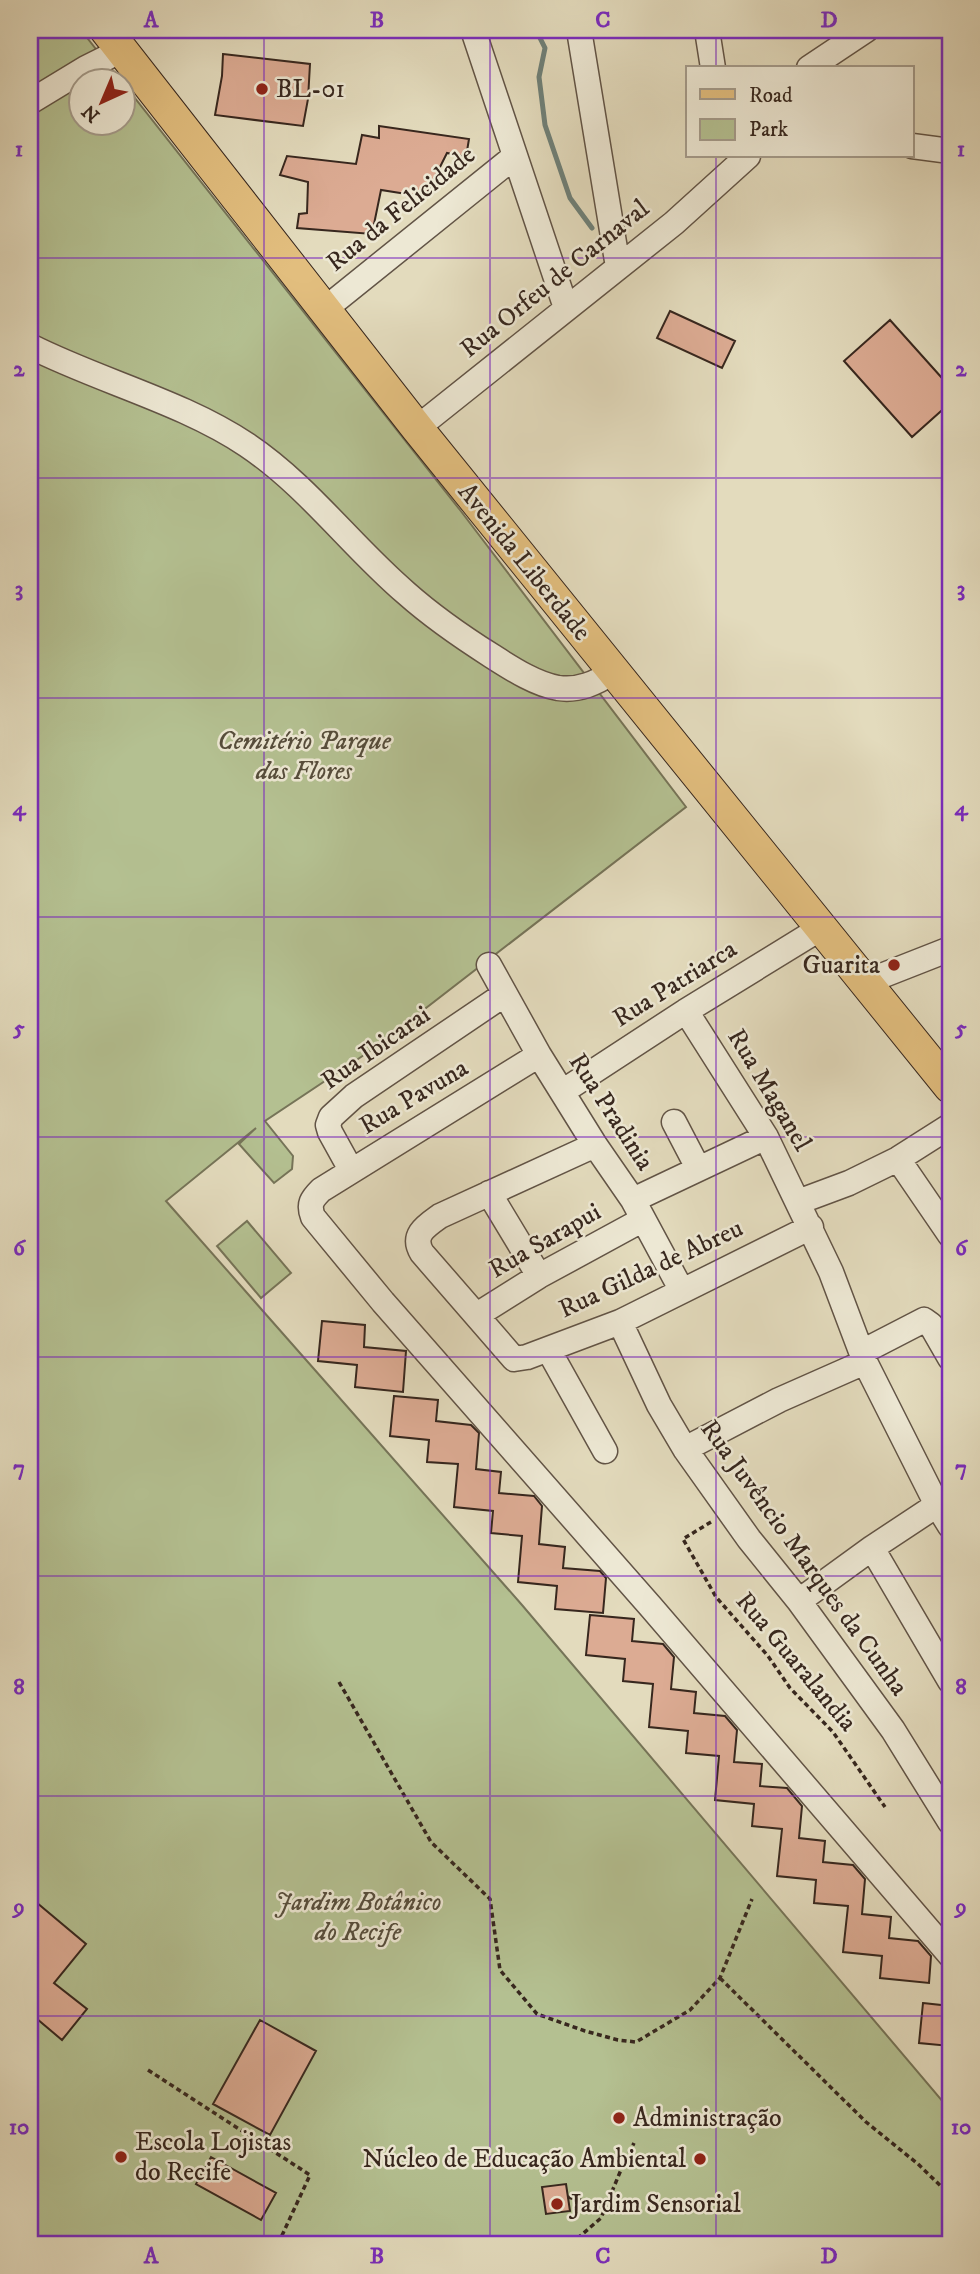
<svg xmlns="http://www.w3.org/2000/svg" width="980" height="2274" viewBox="0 0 980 2274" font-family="'IM FELL DW Pica',serif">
<rect width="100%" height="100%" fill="#e3dbbd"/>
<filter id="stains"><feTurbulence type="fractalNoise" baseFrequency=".00286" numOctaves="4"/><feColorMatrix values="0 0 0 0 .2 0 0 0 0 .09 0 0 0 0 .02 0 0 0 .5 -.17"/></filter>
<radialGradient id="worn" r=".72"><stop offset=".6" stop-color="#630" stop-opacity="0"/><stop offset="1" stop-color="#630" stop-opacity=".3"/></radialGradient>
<path fill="#b4c091" stroke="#767458" stroke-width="2" d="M30,30h51l39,50h-40v42h42l1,-39 337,427 226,297 -313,242 -108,72 28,35 -1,13 -18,14 -35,-39 17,-16 -90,73 356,404 428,505v134h-920z
M247,1221l44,52 -30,25 -44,-52z"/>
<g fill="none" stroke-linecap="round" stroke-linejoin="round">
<path stroke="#6f8078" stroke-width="5" d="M536,30l9,18 -6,29 6,48 25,73 22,30"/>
</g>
<path fill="#dcab93" stroke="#37271e" stroke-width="2" d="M223,54l87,10 -2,35 -5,27 -88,-11 7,-39z
M379,126l90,13 -3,18 -19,-4 -22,44 -44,-7 -9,44 -75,-6 2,-14 8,-1 1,-31 -28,-7 7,-19 69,8 6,-29 17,3z
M670,311l65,30 -13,27 -65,-30z
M890,320l60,67v16l-38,34 -68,-76z
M322,1321l43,4 -1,22 42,4 -3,41 -48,-5 2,-22 -39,-4z
M394,1396l44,4 -2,21 35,4 8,8 -3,36 25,3 -2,21 35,3 8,10 -3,38 26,3 -2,21 37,3 6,7 -3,35 -48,-4 2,-23 -39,-4 4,-46 -31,-3 2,-22 -39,-4 4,-43 -31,-2 2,-22 -39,-4z
M590,1615l44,4 -2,22 31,3 11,13 -3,32 25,3 -2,21 31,3 12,14 -3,32 28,2 -2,22 27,2 15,18 -3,32 26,3 -2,21 30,3 12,14 -3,35 29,3 -2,21 29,3 13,15 -2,27 -49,-5 2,-22 -39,-4 5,-46 -34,-3 2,-23 -39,-4 5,-47 -30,-3 2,-22 -39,-4 4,-44 -33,-3 2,-22 -39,-4 4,-43 -30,-3 2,-22 -39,-4z
M30,1897l56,47 -32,39 33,26 -25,31 -32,-27z
M923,2003l27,3v40l-31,-3z
M260,2020l56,31 -46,84 -57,-31z
M211,2157l65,36 -15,27 -65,-36z
M566,2184l4,27 -24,3 -4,-27z"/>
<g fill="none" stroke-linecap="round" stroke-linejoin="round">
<g stroke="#625446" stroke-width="27">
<path id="minor" d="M473,30l93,278
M579,30l39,237
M707,30l6,38
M809,68l57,-38
M30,102l56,-34 36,-18
M912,146l38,5
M325,309l190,-153
M30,346c69,35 153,56 217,99 61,41 104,101 159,148 27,24 56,44 86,63 19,12 43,28 66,32 21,3 38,-5 55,-16
M417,428l257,-205 74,-67
M489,965l50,90 56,90 38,55 49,91
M866,982l84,-33
M686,1011l80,126 65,135 34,90 72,143 13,21
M539,1055l-218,135c-9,9 -13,14 -8,27l70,85 268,305 299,348
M562,1092l124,-81 135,-83
M674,1122l24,46
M595,1145l-155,71c-14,10 -29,19 -18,37l92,106 13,-2 93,-35 191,-95
M898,1159l52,76
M351,1170l-21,-38 -2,-7 3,-8 23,-21 151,-102
M489,1193l50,83
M633,1200l133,-63
M798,1202l51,-19 49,-24 52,-33
M477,1315l62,-39 103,-56
M620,1322l39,83 26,44 64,90 50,62 94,129 57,92
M548,1349l57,102
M862,1352l62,-32 7,5 19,33
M685,1449l94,-49 86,-38
M872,1548l78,133
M799,1601l73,-53 65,-43"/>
</g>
<g stroke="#37271e" stroke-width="34">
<path id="major" d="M106,30l311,398 533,659"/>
</g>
<path stroke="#37271e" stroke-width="3.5" stroke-dasharray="5 3.5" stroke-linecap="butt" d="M711,1522l-28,17 33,58 52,59 22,32 43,44 52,75
M339,1682l92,160 59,57 10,71 37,44 48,17 33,9 18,2 54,-32 30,-32 32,-79
M720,1978l146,144 52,42 32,31
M148,2070l162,105 -32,69
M568,2197l37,9
M508,2241l11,3
M571,2244l30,-26 22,-53 11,-22"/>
<use href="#minor" stroke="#ede8d4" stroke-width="24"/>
<use href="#major" stroke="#e2be7e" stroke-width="32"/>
</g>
<path fill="none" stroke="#7b2cbf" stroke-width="2" stroke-opacity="0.55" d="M264,30v2214M490,30v2214M716,30v38M716,156v2088M30,258h920M30,478h920M30,698h920M30,917h920M30,1137h920M30,1357h920M30,1576h920M30,1796h920M30,2016h920"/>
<g fill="#8f2418" stroke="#ede8d4" stroke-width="2.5">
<circle cx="262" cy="89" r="7"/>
<circle cx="894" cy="965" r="7"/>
<circle cx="619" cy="2118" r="7"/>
<circle cx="121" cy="2157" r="7"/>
<circle cx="700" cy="2159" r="7"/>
<circle cx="557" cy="2204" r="7"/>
</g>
<g text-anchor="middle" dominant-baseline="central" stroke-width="5" stroke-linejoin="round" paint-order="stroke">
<g font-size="26" fill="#37271e" stroke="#ede8d4" text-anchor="start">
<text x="276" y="89">BL-01</text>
<text x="880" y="965" text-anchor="end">Guarita</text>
<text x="633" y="2118">Administração</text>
<text x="135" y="2142">Escola Lojistas<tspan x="135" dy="30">do Recife</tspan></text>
<text x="686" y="2159" text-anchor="end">Núcleo de Educação Ambiental</text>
<text x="571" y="2204">Jardim Sensorial</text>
</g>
<g font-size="26" fill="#37271e" stroke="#ede8d4">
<text transform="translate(401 209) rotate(-39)">Rua da Felicidade</text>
<text transform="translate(555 279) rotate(-39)">Rua Orfeu de Carnaval</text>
<text transform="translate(524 562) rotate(51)">Avenida Liberdade</text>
<text transform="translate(675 984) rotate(-32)">Rua Patriarca</text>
<text transform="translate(376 1048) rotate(-35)">Rua Ibicarai</text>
<text transform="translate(769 1090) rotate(59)">Rua Maganel</text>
<text transform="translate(414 1097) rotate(-31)">Rua Pavuna</text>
<text transform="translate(611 1112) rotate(57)">Rua Pradinia</text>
<text transform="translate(545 1241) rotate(-30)">Rua Sarapui</text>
<text transform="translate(651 1269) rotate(-25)">Rua Gilda de Abreu</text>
<text transform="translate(804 1558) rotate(54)">Rua Juvêncio Marques da Cunha</text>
<text transform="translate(796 1662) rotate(50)">Rua Guaralandia</text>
</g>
<g font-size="26" font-style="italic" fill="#564d3b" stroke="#ede8d4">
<text x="304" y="741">Cemitério Parque<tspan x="304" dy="30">das Flores</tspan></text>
<text x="358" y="1902">Jardim Botânico<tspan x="358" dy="30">do Recife</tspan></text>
</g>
</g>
<rect width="980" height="2274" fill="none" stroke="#e3dbbd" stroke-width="77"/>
<rect x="686" y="66" width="228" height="91" fill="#ede8d4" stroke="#a49b8b" stroke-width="2"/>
<rect x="700" y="89" width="35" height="10" fill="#e2be7e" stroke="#a49b8b" stroke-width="2"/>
<text x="749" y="102" font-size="21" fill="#37271e">Road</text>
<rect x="700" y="119" width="35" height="21" fill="#b4c091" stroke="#a49b8b" stroke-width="2"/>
<text x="749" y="136" font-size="21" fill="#37271e">Park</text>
<g transform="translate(102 102) rotate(224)"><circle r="33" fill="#ede8d4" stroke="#a49b8b" stroke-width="2"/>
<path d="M0-5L12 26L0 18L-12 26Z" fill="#8f2418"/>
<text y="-10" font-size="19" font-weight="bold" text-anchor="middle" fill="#37271e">N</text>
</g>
<rect x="38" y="38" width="904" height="2198" fill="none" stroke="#7b2cbf" stroke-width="2.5"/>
<g font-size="23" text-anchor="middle" font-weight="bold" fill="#7b2cbf">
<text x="151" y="27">A</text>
<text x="377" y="27">B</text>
<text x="603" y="27">C</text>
<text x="829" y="27">D</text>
<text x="19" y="156">1</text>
<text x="961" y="156">1</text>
<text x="19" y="376">2</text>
<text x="961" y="376">2</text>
<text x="19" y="596">3</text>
<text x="961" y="596">3</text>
<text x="19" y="815">4</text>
<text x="961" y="815">4</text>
<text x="19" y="1035">5</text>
<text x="961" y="1035">5</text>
<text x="19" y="1255">6</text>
<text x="961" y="1255">6</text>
<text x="19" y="1475">7</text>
<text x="961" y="1475">7</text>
<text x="19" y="1694">8</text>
<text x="961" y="1694">8</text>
<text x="19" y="1914">9</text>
<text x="961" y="1914">9</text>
<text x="19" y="2134">10</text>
<text x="961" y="2134">10</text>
<text x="151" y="2263">A</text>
<text x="377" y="2263">B</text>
<text x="603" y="2263">C</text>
<text x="829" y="2263">D</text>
</g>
<rect width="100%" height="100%" filter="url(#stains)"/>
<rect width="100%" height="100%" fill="url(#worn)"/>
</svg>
